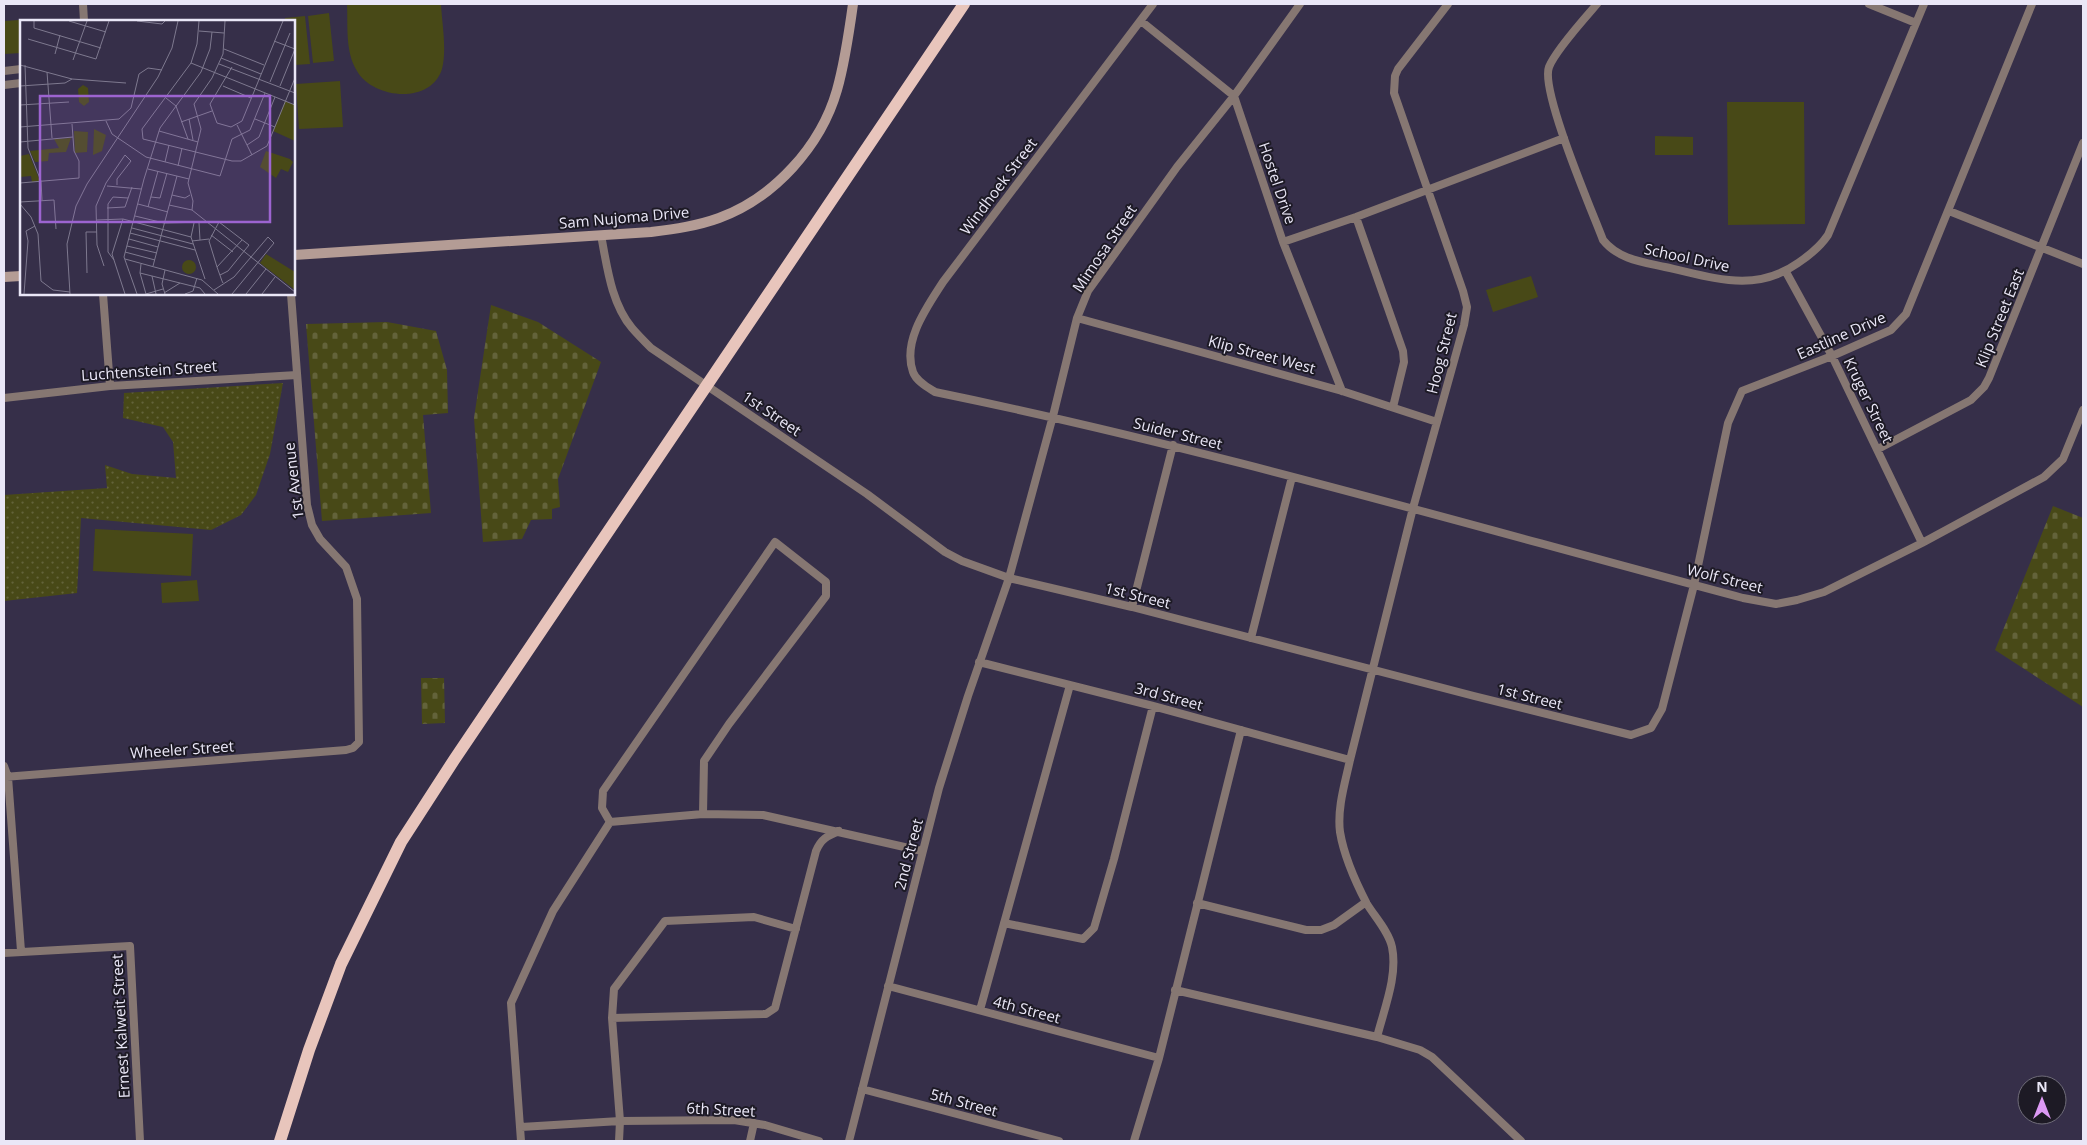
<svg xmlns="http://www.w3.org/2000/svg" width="2087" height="1145" viewBox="0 0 2087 1145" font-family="'Open Sans',sans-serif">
<defs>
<pattern id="grass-dots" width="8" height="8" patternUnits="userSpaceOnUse" patternTransform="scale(1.25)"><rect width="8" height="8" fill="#484917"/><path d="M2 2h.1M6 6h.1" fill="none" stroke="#63633a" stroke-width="1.8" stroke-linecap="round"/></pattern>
<pattern id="cemetery-stones" width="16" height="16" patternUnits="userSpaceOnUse" patternTransform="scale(1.25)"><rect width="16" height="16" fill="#484917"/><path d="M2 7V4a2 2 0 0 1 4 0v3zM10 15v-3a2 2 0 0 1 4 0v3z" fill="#63633a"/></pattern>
</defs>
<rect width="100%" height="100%" fill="#362f49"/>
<path fill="url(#grass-dots)" d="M283,383l-13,71 -14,41 -15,20 -30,15 -130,-12 -4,75 -73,8v-106l103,-7 -2,-23 27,9 44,4 -3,-36 -10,-15 -40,-9 1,-25z"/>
<path fill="url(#cemetery-stones)" d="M491,305l47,17 63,40 -43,117 2,28 -8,2v10l-21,1 -9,19 -39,3 -9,-124z
M387,322l49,9 11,39 1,43 -25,2 8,98 -109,8 -16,-197z
M2053,506l30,12v189l-88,-57z
M421,678h23l1,45 -23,1z"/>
<path fill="#484917" d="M347,4h94c1,20 6,45 1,65 -11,36 -69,30 -85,2 -12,-19 -9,-45 -10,-67z
M329,13l5,48 -21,2 -5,-47z
M305,16l5,48 -16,1v-44h-9v-3z
M19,20l2,33 -17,1v-33z
M340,81l3,46 -44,2 -3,-45z
M1727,102h77l1,122 -77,1z
M1655,136l38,1v18h-38z
M1531,276l7,21 -45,15 -7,-22z
M95,529l98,5 -2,42 -98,-5z
M197,580l2,21 -37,2 -1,-20z"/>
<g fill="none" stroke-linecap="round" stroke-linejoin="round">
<path stroke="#867772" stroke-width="8" d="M83,4l1,17
M1153,4l-210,278c-16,25 -41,59 -30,90 3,9 14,15 22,20 273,56 540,135 808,206l33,6 21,-4 27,-8 98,-49 122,-66 19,-18 20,-49
M1448,4l-50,65 -3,7 -1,17 69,198 4,16 -3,18 -51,183 -63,252c-5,23 -13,48 -10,72 4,24 16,51 27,72 8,13 22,28 25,43 6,29 -8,62 -15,90l43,13 12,7 89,84
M1597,4c-13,15 -42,47 -48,63 -9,23 43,144 54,173 15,19 39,22 62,27 47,10 89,27 133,-4 12,-8 22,-16 30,-28l96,-231
M1869,4l47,19
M1141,21l93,75 49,146 59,149
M4,71l17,-2
M4,85l17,-2
M1949,211l134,53
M1356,217l47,134 1,11 -11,45
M601,235c6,31 10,68 31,93 6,7 13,14 19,20l216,146 78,58 17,9 47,17 123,29 342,89 157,39 20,-7 11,-19 32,-124 34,-162 14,-32 90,-35 59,-26 15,-16 126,-310
M1283,242l73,-25 208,-79
M1786,272l46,84 90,187
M103,294l7,92
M1077,318l265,73 95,31
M4,398l106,-12 187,-11
M1878,449l93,-49 13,-13 5,-9 94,-235
M1132,607l41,-162
M1251,638l41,-161
M979,662l174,44 197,54
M4,766l4,11 13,174
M4,777l342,-27 7,-2 6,-6 -2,-143 -11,-32 -26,-28 -8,-14 -5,-20 -16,-211
M610,822l-8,-14 1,-17 172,-249 51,40v14l-97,128 -25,37 -1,53
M610,822l93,-8 60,1 159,36
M1197,903l109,27h15l13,-5 32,-23
M1004,923l79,16 11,-11 20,-69 39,-153
M4,953l126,-7 10,195
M888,986l271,72
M1175,990l202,47
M980,1010l90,-325
M612,1018l154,-4 9,-6 41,-157c5,-12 11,-15 23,-20
M862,1089l197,52
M521,1127l99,-6 114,-1 31,5 54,16
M521,1141l-10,-138 42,-92 57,-89
M619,1141l1,-20 -8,-103 2,-29 51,-68 89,-4 42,12
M750,1141l4,-18
M849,1141l90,-353 29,-92 41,-118 44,-162 24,-98 11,-27 46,-64 43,-60 57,-71 66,-92
M1134,1141l25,-83 82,-328"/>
<path stroke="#b49c95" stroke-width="10" d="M294,255l357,-23c24,-3 46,-6 68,-14 55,-20 102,-72 118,-128 8,-28 12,-57 16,-86
M4,277l17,-1"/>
<path stroke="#e8c5bc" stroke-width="12" d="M280,1141l29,-91 32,-86 60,-122 53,-82 510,-756"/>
</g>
<g text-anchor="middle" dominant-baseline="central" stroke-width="4" stroke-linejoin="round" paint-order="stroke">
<g font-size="15" fill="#eae7f7" stroke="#1d1a25">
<text transform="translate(1278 183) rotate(71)">Hostel Drive</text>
<text transform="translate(998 186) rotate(-53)">Windhoek Street</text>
<text transform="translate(624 217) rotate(-5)">Sam Nujoma Drive</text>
<text transform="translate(1104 248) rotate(-56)">Mimosa Street</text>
<text transform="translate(1687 257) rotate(12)">School Drive</text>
<text transform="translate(1999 318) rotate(-68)">Klip Street East</text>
<text transform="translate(1841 335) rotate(-24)">Eastline Drive</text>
<text transform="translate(1441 353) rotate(-76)">Hoog Street</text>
<text transform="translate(1262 354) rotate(15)">Klip Street West</text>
<text transform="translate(149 370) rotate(-4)">Luchtenstein Street</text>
<text transform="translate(1869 400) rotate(64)">Kruger Street</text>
<text transform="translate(772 413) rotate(34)">1st Street</text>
<text transform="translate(1178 433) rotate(14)">Suider Street</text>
<text transform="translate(293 481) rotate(-97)">1st Avenue</text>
<text transform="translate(1725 578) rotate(14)">Wolf Street</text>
<text transform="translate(1138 595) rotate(14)">1st Street</text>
<text transform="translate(1169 696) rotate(15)">3rd Street</text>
<text transform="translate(1530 696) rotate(14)">1st Street</text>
<text transform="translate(182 749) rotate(-4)">Wheeler Street</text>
<text transform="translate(908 854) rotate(-75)">2nd Street</text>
<text transform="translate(1027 1009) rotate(15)">4th Street</text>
<text transform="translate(120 1026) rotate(-93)">Ernest Kalweit Street</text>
<text transform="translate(964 1102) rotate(15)">5th Street</text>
<text transform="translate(721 1109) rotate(3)">6th Street</text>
</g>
</g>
<g transform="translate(20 20)">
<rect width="275" height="275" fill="#362f49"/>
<path d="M51,118l-5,14 -17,1 -1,8 -13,1 -5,-11 29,-3 -5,-9zM9,134l11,27 -8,1 -1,-6 -11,1v-21z" fill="#484917"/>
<path d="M74,109l12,6 -4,16 -9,4zM54,111l14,1 -1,20 -12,1zM246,131l24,8 3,3 -5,10 -7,-3 -5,9 -16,-11zM246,234l29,18v18l-35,-27z" fill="#484917"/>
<path d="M63,65l5,3 1,14 -5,4 -5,-4 -1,-13zM265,81l10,4v36l-22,-10zM162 247a7 7 0 1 1 14 0a7 7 0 1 1-14 0Z" fill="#484917"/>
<path fill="none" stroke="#7e798f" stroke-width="1" d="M14,1v7l67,20M49,1l37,11M117,1l25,3 3,-3M179,1l-2,23 -6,19 -49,66 1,10 89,22h9l26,-15 28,-68M205,1l-2,33 -11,24 -18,26 7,25 -13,54 5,18 -1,9 103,82M179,11l25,2M8,19l68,20 13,-38M254,21l21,8M204,29l40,16M35,34l5,-19M201,38l40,16M53,40l14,-39M171,43l104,42M199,44l76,29M0,45l52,14 54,4M5,45l3,83 13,33 1,19M212,47l-22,37 7,19 14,4 11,-6 41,-100M27,52l5,66M250,62l20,-49M0,66l45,-3 7,-4M203,66l28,12M260,66l15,-37M146,78l10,8 12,33M0,85l49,-3M169,99l4,21M235,99l20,8M86,101l6,13 34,23 74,19 12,-37 18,-9 15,-37M161,102l31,-11M217,105l15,30M0,107l99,-8 12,-11 8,-34 9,-6 14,2M139,111l39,11M0,122l53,-5M227,125l12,-8 16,-40M145,142l4,-17M158,146l4,-18M128,149l41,10M0,163l59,-5v-17l-5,-10 -2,-27M87,166l34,3M152,175l13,3 5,-3M131,177l9,1 7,-25M0,182l34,-2 2,29M0,184l11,13 7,17 3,47 12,9 17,2M118,184l30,8M149,185l23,5M128,187l10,-36M87,188l18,-1 7,-20M115,196l29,7 43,-1M103,199l-11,35 13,40M77,200l26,-1 68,18M174,203l-3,14 14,42M179,203l1,17M112,208l61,16M110,213l65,17M191,215l22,17M109,219l29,8M172,221l17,-2M107,226l30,7M105,232l30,8M105,239l77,21 16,14M94,240l-6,-8v-48l5,-7 15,1M121,244l-1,9 6,21M84,246l-7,-21 -1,-39 10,-23 19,-28 6,6 -14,18v6M133,246l24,-90M197,247l25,-27M67,253l-1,-41h11M120,253l60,15 5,6M200,255l8,-4 21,-26 -30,-23 -10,19 8,26 5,14 1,2M132,256l4,18M194,270l20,-13 34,-40 6,6 -42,51M144,273l16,-10M4,274l4,-53 -2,-10 9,-5M50,274l-3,-50 9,-38 11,-22 71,-107 14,-29 6,-27M117,274l-13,-37 20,-78 16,-51 41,-56 9,-23 2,-17M126,274l17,-5M145,274l-3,-10 3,-14M165,274l8,-3 4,-13M226,274l20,-25M242,274l13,-17"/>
<path fill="#9c64d0" fill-opacity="0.15" stroke="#9c64d0" stroke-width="2.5" d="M20,76h230v126h-230z"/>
<rect width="275" height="275" fill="none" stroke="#eae7f7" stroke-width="2.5"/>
</g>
<rect width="2087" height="1145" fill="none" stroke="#eae7f7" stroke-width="10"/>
<g transform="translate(2042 1100)"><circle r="24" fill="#1d1a25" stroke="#6f6c79"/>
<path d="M0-4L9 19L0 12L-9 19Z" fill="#dc99f4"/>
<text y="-8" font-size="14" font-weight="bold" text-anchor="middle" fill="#eae7f7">N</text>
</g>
</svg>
